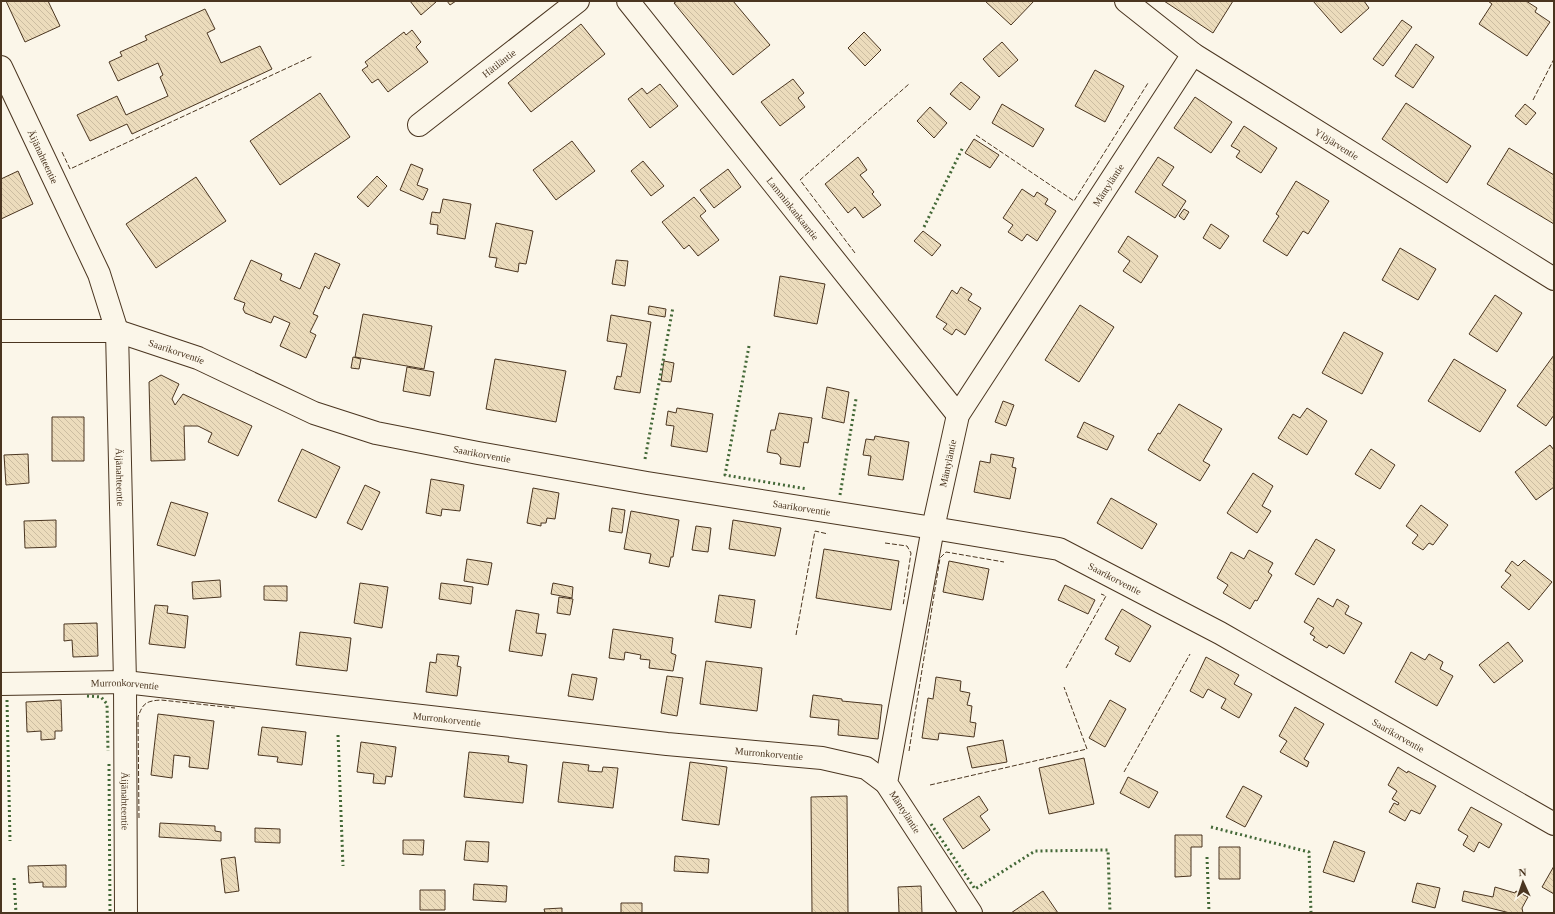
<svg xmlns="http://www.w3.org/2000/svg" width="1555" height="914" viewBox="0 0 1555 914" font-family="Georgia,serif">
<defs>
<pattern id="building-back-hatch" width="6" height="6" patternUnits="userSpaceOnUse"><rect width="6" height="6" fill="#ecdcbc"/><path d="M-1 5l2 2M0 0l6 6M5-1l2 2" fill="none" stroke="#ccbda1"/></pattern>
</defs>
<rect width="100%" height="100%" fill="#fbf6e9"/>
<path fill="url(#building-back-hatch)" stroke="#4a3520" d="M6,1h42l12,25 -35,16z
M410,1h25l1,1 -15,13z
M447,1h9l-6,4z
M677,1h56l37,44 -37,30 -59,-72z
M985,1h49l-23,24z
M1164,1h69l-20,32z
M1313,1h51l5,7 -28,25z
M1488,1h38l11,7 -2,4 15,10 -23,34 -48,-32 13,-20z
M205,9l10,20 -8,4 14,30 39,-17 12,23 -140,65 -5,-10 -37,17 -13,-26 40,-19 9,19 42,-19 -8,-19 3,-2 -5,-12 -40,18 -9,-19 13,-6 -2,-4 27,-12 -2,-4z
M1402,20l10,7 -29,39 -10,-7z
M581,24l24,30 -74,58 -23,-29z
M412,30l9,12 -5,5 12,15 -40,30 -10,-13 -6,4 -10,-13 6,-4 -3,-4 39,-30 2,3z
M864,32l17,18 -16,16 -17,-18z
M1002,42l16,18 -19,17 -16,-18z
M1416,44l18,13 -21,31 -18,-12z
M1095,70l29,16 -19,36 -30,-16z
M793,79l11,14 -6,5 7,9 -25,19 -19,-24z
M961,82l19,15 -10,13 -20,-16z
M660,84l18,22 -28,22 -22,-29 14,-11 5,6z
M320,93l30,44 -70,48 -30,-44z
M1195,97l37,25 -21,31 -37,-25z
M1406,103l65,43 -24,37 -65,-44z
M1002,104l42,25 -11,18 -41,-24z
M1525,104l11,9 -10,12 -11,-9z
M930,107l17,16 -13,15 -17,-17z
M1244,126l33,22 -16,25 -25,-16 4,-6 -9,-5z
M974,139l25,16 -9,13 -25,-15z
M572,141l23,30 -39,29 -23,-30z
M1509,148l45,27v49l-67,-40z
M858,157l9,13 -7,5 14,17 -2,2 9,11 -18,13 -8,-11 -7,6 -23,-29z
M1158,157l16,10 -12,18 24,16 -11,17 -40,-26z
M643,161l21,25 -13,10 -20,-25z
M411,164l12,5 -6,16 11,4 -5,11 -23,-10z
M728,169l13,18 -27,21 -14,-18z
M18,171l15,33 -32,15v-40z
M377,176l10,10 -19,21 -11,-10z
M196,177l30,44 -70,47 -30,-44z
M1296,181l33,20 -21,33 -5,-3 -16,25 -24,-15 16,-25 -3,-2z
M1022,189l12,8 3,-5 11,7 -3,5 11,7 -19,30 -10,-7 -5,7 -14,-9 5,-7 -10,-7z
M694,197l12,14 -6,5 19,24 -21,16 -9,-11 -5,4 -22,-27z
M443,199l28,5 -6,35 -28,-5 1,-9 -8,-1 2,-12 8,1z
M1184,209l5,3 -5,8 -5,-4z
M496,223l37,8 -7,33 -7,-1 -1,9 -23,-5 2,-9 -8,-1z
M1211,224l18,12 -9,13 -17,-11z
M923,231l18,14 -9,11 -18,-15z
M1128,236l30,20 -17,27 -18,-12 7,-10 -12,-9z
M1400,248l36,21 -18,31 -36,-20z
M315,253l25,11 -11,25 -4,-3 -12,28 5,2 -8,16 6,3 -10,23 -26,-12 10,-23 -16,-7 -3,7 -26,-10 -2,-4 2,-6 -11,-4 17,-39 31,14 -2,6 20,9z
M616,260l12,1 -3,25 -13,-2z
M780,276l45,8 -8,40 -43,-8z
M961,287l11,7 -4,6 13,8 -16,27 -9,-6 -4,6 -9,-6 4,-5 -11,-7 16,-27 5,4z
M1495,295l27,18 -25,39 -28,-18z
M1080,305l34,22 -35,55 -34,-22z
M649,306l17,3 -1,8 -17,-3z
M363,314l69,12 -8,43 -69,-12z
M611,315l40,7 -11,71 -26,-4 3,-13 4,1 6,-33 -20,-3z
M1344,332l39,21 -21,41 -40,-21z
M1554,355v60l-8,11 -29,-20z
M353,357l8,2 -2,10 -8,-1z
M495,359l71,12 -10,51 -70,-13z
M1454,359l52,31 -26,42 -52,-31z
M664,361l10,2 -3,19 -10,-1z
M407,367l27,5 -4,24 -27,-5z
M161,375l18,9 -7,15 3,6 8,-11 69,32 -14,30 -30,-14 4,-9 -14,-7h-14l1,34 -34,1 -2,-79z
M827,387l22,5 -5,31 -22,-5z
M1003,401l11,4 -8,21 -11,-4z
M1179,404l43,25 -19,32 7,4 -10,16 -52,-31 10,-17 2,1z
M677,408l36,6 -6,38 -36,-6 3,-20 -8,-1 2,-14 8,2z
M1307,408l20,13 -20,34 -29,-17 15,-24 7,4z
M779,413l33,5 -4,25 -4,-1 -4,25 -20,-3 1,-6 -3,-4 -11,-2 4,-22h4z
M52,417h32v44h-32z
M1084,422l30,14 -7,14 -30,-13z
M875,436l34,6 -6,38 -35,-5 3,-19 -8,-1 3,-16 8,1z
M1550,445l4,5v37l-18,13 -21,-28z
M302,449l38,18 -24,51 -38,-17z
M1371,449l24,16 -15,24 -25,-15z
M28,454l1,29 -23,2 -2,-30z
M991,454l23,4 -2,9 4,1 -6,31 -36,-7 6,-31 10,2z
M1253,473l20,13 -11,20 9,5 -14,22 -30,-20z
M431,479l33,6 -4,26 -18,-2 -1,7 -15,-3z
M365,485l15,7 -18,38 -15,-7z
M533,488l26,5 -4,26 -8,-1 -1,5h-5v3l-14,-3z
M1111,498l46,26 -15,25 -45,-26z
M171,502l37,11 -13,43 -38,-11z
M1421,505l27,20 -15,20 -4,-2 -6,7 -11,-7 6,-8 -12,-9z
M612,508l13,2 -3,23 -13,-2z
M631,511l48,9 -6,37h-2l-2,10 -20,-4 2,-9 -27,-5z
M56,520v27l-31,1 -1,-27z
M733,520l48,8 -6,28 -46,-7z
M696,526l15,2 -3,24 -16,-2z
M1316,539l19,11 -21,35 -19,-11z
M824,549l75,12 -8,49 -75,-12z
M1249,550l24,13 -5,9 4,3 -15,26 -2,-1 -5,9 -27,-16 5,-8 -11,-7 14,-26 13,7z
M467,559l25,4 -4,22 -24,-4z
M1524,560l28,22 -23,28 -28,-23 10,-12 -6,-4 7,-10 6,5z
M949,561l40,8 -6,31 -40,-8z
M220,580l1,17 -28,2 -1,-17z
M360,583l28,4 -6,41 -28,-5z
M441,583l32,4 -2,17 -32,-5z
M553,583l20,4 -1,11 -21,-4z
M1065,585l30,15 -7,14 -30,-14z
M264,586h23v15l-23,-1z
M719,595l36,5 -4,28 -36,-6z
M559,597l14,2 -3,16 -13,-2z
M1318,598l15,9 4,-8 12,7 -4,8 17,9 -18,31 -15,-9 -2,3 -14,-8 2,-3 -5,-3 4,-6 -10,-6z
M155,605l13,1 -1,7 21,3 -3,32 -36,-4z
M1122,609l29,17 -21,36 -15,-8 4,-7 -14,-8z
M516,610l23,4 -3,19 10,1 -4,22 -33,-5z
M97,623l1,33 -25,1 -1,-17 -8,1v-17z
M613,629l60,9 -2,15 5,2 -3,16 -24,-3 1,-8 -10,-1 1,-4 -16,-3 -1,8 -15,-2z
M300,632l51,6 -4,33 -51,-6z
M1508,642l15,19 -29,22 -15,-18z
M1411,652l14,8 4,-6 14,8 -3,7 13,7 -16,30 -42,-24z
M437,654l22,2 -2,10 4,1 -4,29 -31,-4 4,-30 6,1z
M1206,657l33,18 -5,9 18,10 -13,24 -18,-10 5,-9 -18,-10 -5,9 -13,-7z
M706,661l56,7 -5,43 -57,-7z
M572,674l25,4 -4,22 -25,-4z
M667,676l16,2 -6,38 -16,-3z
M936,677l25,4 -1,10 10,2 -3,12 5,1 -2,16 6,1 -2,14 -35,-4 -1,7 -16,-2 6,-40 5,1z
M813,695l29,4v2l40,4 -4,34 -40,-4 1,-15 -29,-3z
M61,700l1,31h-7v8l-14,1v-9l-14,1 -1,-30z
M1110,700l16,9 -21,38 -16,-9z
M1295,707l29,17 -20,35 5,3 -2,5 -27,-15 7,-11 -8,-5z
M158,714l56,7 -6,48 -19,-2 1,-10 -16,-2 -2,23 -21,-3z
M262,727l44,5 -4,33 -25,-3 1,-5 -20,-2z
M1003,740l4,22 -35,6 -5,-21z
M361,742l35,5 -4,30 -6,-1 -1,8 -12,-1 1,-9 -17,-2z
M469,752l40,4 -1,6 19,3 -4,38 -59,-6z
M1084,758l10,46 -45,10 -10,-46z
M563,762l26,3 -1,6 14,1 1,-5 15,1 -5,40 -55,-6z
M690,762l37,5 -8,58 -37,-5z
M1398,767l9,6 1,-2 28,15 -16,28 -9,-4 -6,11 -16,-9 5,-9 4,2 1,-2 -7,-4 5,-8 -9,-6z
M1128,777l30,15 -9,16 -29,-15z
M1243,786l19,10 -17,31 -19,-10z
M847,796l1,117h-36l-1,-116z
M979,796l9,14 -8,6 10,14 -27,19 -20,-30z
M1471,807l31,17 -13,24 -10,-6 -5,10 -11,-7 5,-9 -10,-6z
M160,823l55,3v5l6,1v9l-62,-4z
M255,828l25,1v14l-25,-1z
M1175,835h27v12h-11v29l-16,1z
M403,840h21l-1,15 -20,-1z
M466,841l23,1 -1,20 -24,-2z
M1334,841l31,11 -11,30 -31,-10z
M1219,847h21v32h-21z
M675,856l34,3 -1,14 -34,-2z
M235,857l4,34 -14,2 -4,-34z
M66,865v22h-23v-5l-14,1 -1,-17z
M1554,866v28l-12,-7z
M1417,883l23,5 -5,20 -23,-6z
M474,884l33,2 -1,16 -33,-2z
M921,886l1,27h-23l-1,-26z
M1495,887l20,6 1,-2 12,6 -6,11 1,5h-13l-48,-12 2,-10 29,6z
M420,890h25v20h-25z
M1043,891l15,22h-47z
M621,903h21v10h-21z
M562,908v5h-17l-1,-4z"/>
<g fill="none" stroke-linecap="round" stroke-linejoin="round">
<g stroke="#4a3520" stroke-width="24">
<g id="minor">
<path id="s1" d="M628,1l330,414"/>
<path id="s2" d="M1,67l98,207 18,57 8,351 1,231"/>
<path id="s3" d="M419,125l159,-124"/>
<path id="s4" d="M1,331h116l81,27 116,55 62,20 102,20 169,30 286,45 126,21 161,84 334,191"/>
<path id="s5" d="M1,684l124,-2 542,62 155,14 44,10 20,15"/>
<path id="s6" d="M971,913l-85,-130 47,-255 25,-113 235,-361"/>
</g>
</g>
<g stroke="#4a3520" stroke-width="24">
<g id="major">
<path id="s7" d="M1126,1l67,53 361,225"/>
</g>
</g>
<use href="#minor" stroke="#fbf6e9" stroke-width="22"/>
<use href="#major" stroke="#fbf6e9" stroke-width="22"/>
<path stroke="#436837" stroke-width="3" stroke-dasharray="2 3" stroke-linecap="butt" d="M924,227l39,-80
M749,346l-24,129 82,14
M645,459l28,-152
M840,495l16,-96
M87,696l14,1 6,7 1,47
M7,700l3,141
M338,735l5,131
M109,764l1,149
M931,824l44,65 60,-38 73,-1 2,63
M1211,827l98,25 2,61
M1207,857l2,56
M14,878l2,35"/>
<path stroke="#4a3520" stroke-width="1" stroke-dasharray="5 2" stroke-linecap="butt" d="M1533,100l21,-41
M976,135l98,66 74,-118
M62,152l8,17 243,-113
M855,253l-55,-73 109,-96
M885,543l22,3 4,7 -8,53
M796,635l19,-104 13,3
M1066,668l40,-72 -5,-2
M909,751l31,-193 6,-6 58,10
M1124,772l66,-118
M930,785l157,-36 -23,-62
M139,818l-1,-101c5,-14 8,-16 23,-17l74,8"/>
</g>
<g text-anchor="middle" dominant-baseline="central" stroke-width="3" stroke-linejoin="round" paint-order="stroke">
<g font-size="10" fill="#4a3520" stroke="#fbf6e9">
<text stroke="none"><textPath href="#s3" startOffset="101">Hätiläntie</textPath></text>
<text stroke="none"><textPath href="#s7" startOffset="255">Ylöjärventie</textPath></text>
<text stroke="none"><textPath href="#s2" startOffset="99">Äijänahteentie</textPath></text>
<text stroke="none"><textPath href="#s6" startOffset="805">Mäntyläntie</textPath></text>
<text stroke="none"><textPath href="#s1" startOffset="265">Lamminkankaantie</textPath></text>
<text stroke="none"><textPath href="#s4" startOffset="179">Saarikorventie</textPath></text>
<text stroke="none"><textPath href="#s4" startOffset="503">Saarikorventie</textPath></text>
<text stroke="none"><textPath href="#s6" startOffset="481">Mäntyläntie</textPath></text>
<text stroke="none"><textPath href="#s2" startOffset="435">Äijänahteentie</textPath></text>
<text stroke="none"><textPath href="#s4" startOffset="827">Saarikorventie</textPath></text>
<text stroke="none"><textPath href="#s4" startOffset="1151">Saarikorventie</textPath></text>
<text stroke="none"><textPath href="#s5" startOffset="124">Murronkorventie</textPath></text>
<text stroke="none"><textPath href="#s5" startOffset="448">Murronkorventie</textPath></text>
<text stroke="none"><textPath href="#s4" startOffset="1475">Saarikorventie</textPath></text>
<text stroke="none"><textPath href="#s5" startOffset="772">Murronkorventie</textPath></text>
<text stroke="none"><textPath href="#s2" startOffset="759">Äijänahteentie</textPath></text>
<text transform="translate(905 812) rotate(57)">Mäntyläntie</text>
</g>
</g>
<rect width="1555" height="914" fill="none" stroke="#4a3520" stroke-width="4"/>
<g transform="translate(1523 882) rotate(357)" stroke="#fbf6e9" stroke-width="3" paint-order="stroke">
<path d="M0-3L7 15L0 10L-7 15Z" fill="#4a3520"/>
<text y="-6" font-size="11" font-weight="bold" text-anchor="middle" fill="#4a3520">N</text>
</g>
</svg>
